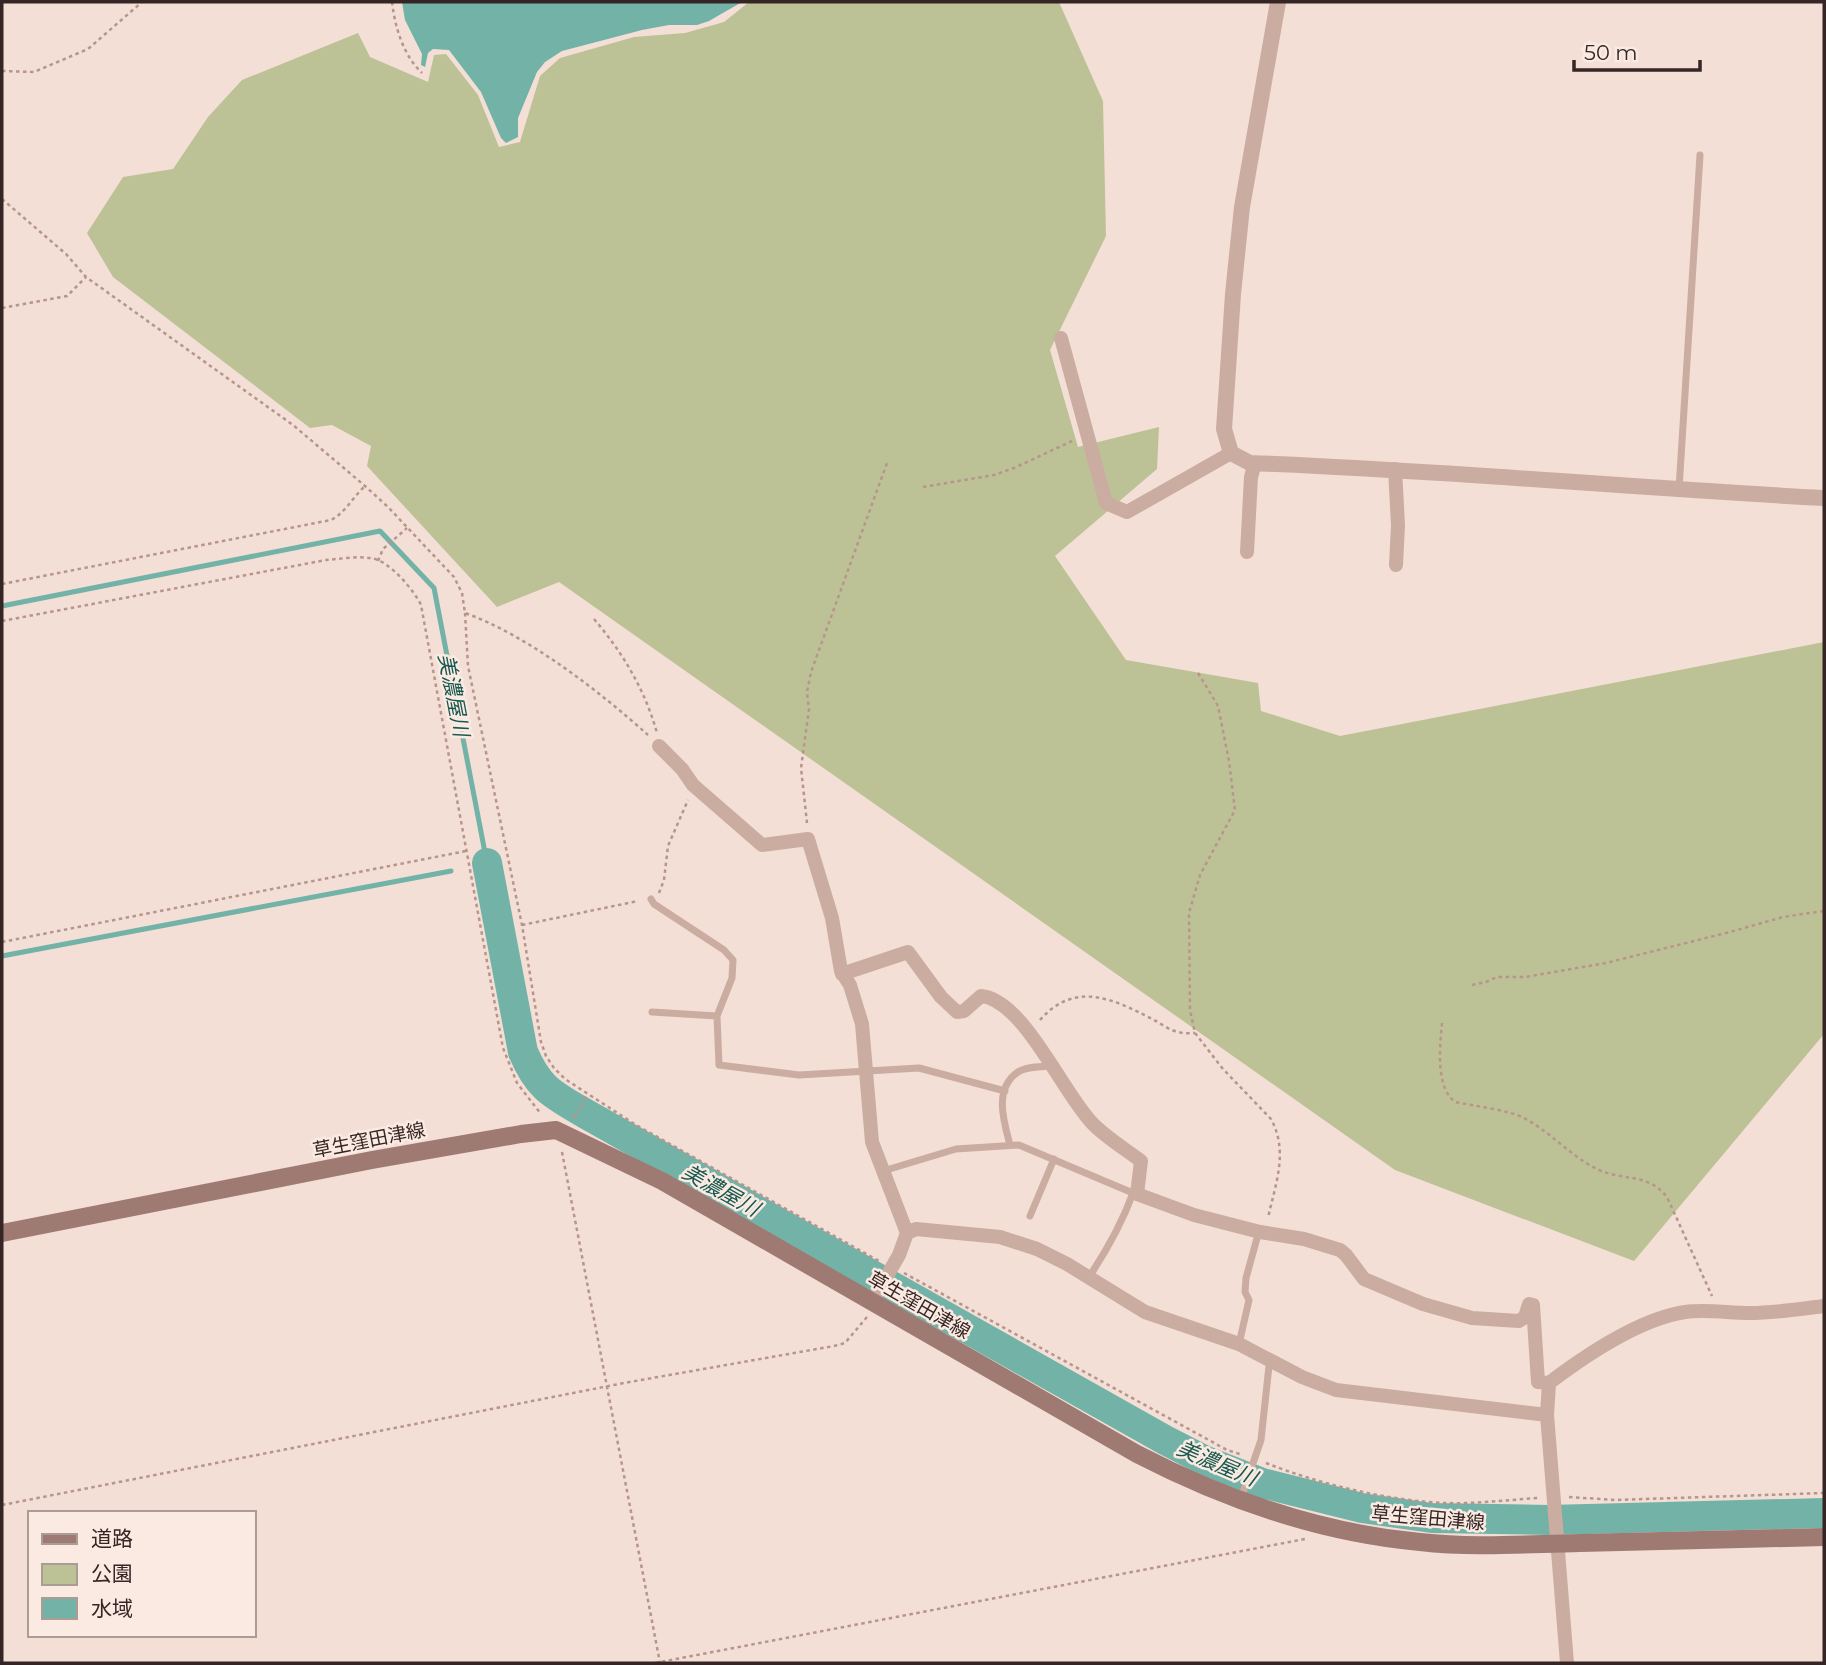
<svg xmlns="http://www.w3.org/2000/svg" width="1826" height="1665" viewBox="0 0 1826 1665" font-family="Montserrat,'Noto Sans JP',sans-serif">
<rect width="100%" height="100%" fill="#f3dfd6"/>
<path fill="#bcc295" d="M749,2h310l44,99 3,135 -56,114 28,97 81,-20 -2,42 -102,87 71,104 132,23 3,28 79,25 484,-94v392l-190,227 -239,-91 -836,-588 -62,25 -130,-141 4,-20 -39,-21 -22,3 -197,-151 -26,-44 36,-56 50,-8 35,-52 34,-37 116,-47 12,24 58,25 6,-27 12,-1 32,41 21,52 21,-5 20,-66 20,-18 74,-21 51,-4 39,-11z"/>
<path fill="#73b2a7" d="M402,2h340l-33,19 -12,4h-28l-27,5 -80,21 -17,11 -8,10 -19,46v19l-12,6 -5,-5 -20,-46 -32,-42 -16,-1 -5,4 -3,14 -4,-2 1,-11 -17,-34z"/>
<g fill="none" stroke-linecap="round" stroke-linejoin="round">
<path stroke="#73b2a7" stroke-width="5" d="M2,606l378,-75 54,57 53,275 -8,2
M2,956l449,-85"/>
<path stroke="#73b2a7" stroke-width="30" d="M487,863l36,189c16,37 29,42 63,62l579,326 41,21 56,22 100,25 70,10 117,2 275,-7"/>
<path stroke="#b7958c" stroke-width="2.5" stroke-dasharray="3.5 3.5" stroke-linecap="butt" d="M392,2c3,25 11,53 30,71
M2,71l32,1 54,-23 54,-47
M2,199l64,55 20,23 207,148 72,61 23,21 66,70 8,16 3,20c62,22 134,78 183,122
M2,308l65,-12 19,-19
M923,487l71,-12 20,-7 58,-27
M378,561l5,-12 24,-21
M2,584l329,-64c14,-7 22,-23 34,-34
M465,613l3,53 54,259 19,117 5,14 8,12 11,11 71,46 243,136
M594,619c29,34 51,71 63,114
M2,621l324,-61c14,-1 30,-4 44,-2 18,1 44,32 51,47l82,443 14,35 24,31
M1198,673l20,33 11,55 6,49 -35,65 -11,38 1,97 5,23 28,36 48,50c18,33 4,66 -3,99
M807,823l-6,-55 8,-59 -2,-17 4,-20 76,-209
M659,893l5,-13 4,-34 20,-46
M522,925l116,-24
M2,942l464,-91
M1472,985l14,-3 11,-5h28l81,-14 124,-31 53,-15 41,-6
M1040,1020c35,-40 74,-21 114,0 8,4 16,11 25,12 5,2 11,1 16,1
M1442,1023c-2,24 -7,63 13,79 19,4 54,8 69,16 27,14 47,39 75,52 25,11 49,3 68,27l45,99
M574,1118l14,-24
M562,1152l98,511
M904,1273l323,177 16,5
M1266,1463c53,21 123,38 180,40 30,1 61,-3 92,-5
M1569,1497l46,3 209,-7
M2,1505l622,-122 210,-37 11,-3 22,-26
M655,1663l650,-124"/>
<path stroke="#cbaca1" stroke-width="7" d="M1679,489l21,-334
M651,899l3,5 70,46 9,10 -1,18 -15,38 2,49 80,10 120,-7 86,23
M652,1012l65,4
M1010,1145c-6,-23 -17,-56 8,-73 9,-6 23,-5 33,-6
M883,1171l73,-22 63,-4 114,48
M1030,1216l24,-57
M1089,1277c18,-27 33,-54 44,-84h2
M1239,1344l10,-44 -4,-8 1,-14 13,-47
M1241,1498l20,-58 8,-74 4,-5"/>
<path stroke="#cbaca1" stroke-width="14" d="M1061,338l45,165 21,9 104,-59
M1395,469l3,56 -2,40
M1247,552l4,-75 4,-14
M659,746l23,23 11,16 69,60 46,-6 24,79 9,53 9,14 12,39 10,118 35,91
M842,974l66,-22 33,45 16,15 7,-1 17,-15c43,4 82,98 112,128 14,14 32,25 48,37l-4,33 57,21 66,17 44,7 36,11 6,5 18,24 59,25 49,14 47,3 6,-4 4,-13 4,1 5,77 11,1
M872,1302l27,-47 8,-22 9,-4 84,8 37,12 30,15 78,48 94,32 63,33 34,13 211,25
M1567,1663l-20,-248 2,-32c37,-28 90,-64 136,-71 22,-3 43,1 65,1 24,0 50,-4 74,-7"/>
<path stroke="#cbaca1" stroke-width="16" d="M1278,2l-36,205 -9,87 -9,135 7,24 19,10c191,7 383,25 574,35"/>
<path stroke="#9f7a73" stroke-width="18" d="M2,1233l370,-73 149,-26 35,-4 106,51 475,273c89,46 183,79 283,88 53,6 106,2 160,1 81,-2 163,-4 244,-6"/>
</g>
<g text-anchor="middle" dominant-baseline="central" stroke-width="5" stroke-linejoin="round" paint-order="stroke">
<g font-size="19" fill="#352625" stroke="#faeae2">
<text transform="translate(369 1140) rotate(-11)">草生窪田津線</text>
<text transform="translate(919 1305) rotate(30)">草生窪田津線</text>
<text transform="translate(1428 1518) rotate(5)">草生窪田津線</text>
</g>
<g font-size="21" font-style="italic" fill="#175950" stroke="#faeae2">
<text transform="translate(454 695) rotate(79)">美濃屋川</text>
<text transform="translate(721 1190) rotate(29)">美濃屋川</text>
<text transform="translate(1217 1463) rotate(23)">美濃屋川</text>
</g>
</g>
<rect width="1826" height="1665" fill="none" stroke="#352625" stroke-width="7"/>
<rect x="28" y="1511" width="228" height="126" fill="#faeae2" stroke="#ab9c96" stroke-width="2"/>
<rect x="42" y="1534" width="35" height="10" fill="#9f7a73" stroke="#ab9c96" stroke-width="2"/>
<text x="91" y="1546" font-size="21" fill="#352625">道路</text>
<rect x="42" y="1564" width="35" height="21" fill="#bcc295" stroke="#ab9c96" stroke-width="2"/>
<text x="91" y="1581" font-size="21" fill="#352625">公園</text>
<rect x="42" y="1598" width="35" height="21" fill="#73b2a7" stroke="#ab9c96" stroke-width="2"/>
<text x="91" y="1616" font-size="21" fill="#352625">水域</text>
<path d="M1574 60v10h126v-10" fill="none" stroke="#352625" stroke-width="3.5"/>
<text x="1584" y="60" font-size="21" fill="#352625" stroke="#faeae2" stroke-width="5" paint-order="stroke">50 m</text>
</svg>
